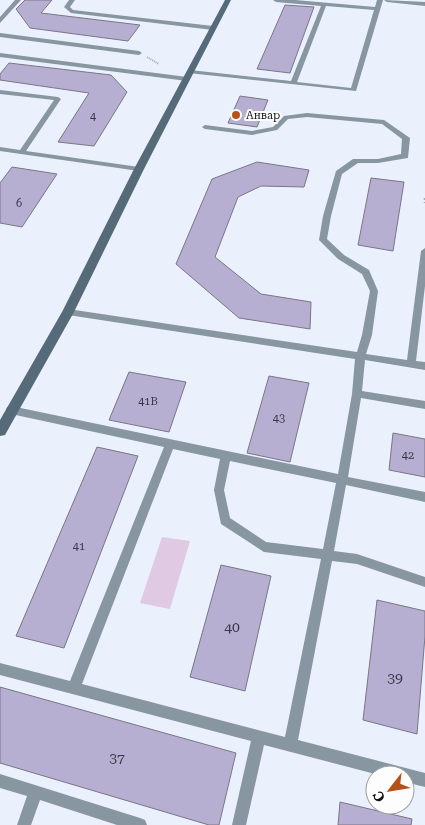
<svg xmlns="http://www.w3.org/2000/svg" width="425" height="825" viewBox="0 0 425 825" font-family="'Roboto Serif',serif">
<rect width="100%" height="100%" fill="#ebf0fd"/>
<path fill="#e0c9e2" d="M162,537l28,4 -20,68 -30,-6z"/>
<path fill="#b7afd2" stroke="#797684" d="M25,0h27l-11,13 99,12 -12,16 -98,-13 -14,-19z
M285,5l29,2 -24,66 -33,-4z
M9,63l102,12 16,17 -33,54 -36,-4 31,-49 -89,-13v-6z
M240,96l28,4 -11,27 -29,-4z
M257,162l52,8 -5,17 -43,-1 -23,11 -23,60 46,37 50,8 -1,27 -71,-11 -63,-54 36,-85z
M12,167l45,7 -35,53 -22,-4v-40z
M371,178l33,4 -11,69 -35,-6z
M129,372l57,10 -17,50 -60,-12z
M269,376l40,7 -19,79 -43,-9z
M393,433l32,6v38l-36,-7z
M97,447l41,9 -74,192 -48,-12z
M221,565l50,11 -26,115 -55,-14z
M377,600l48,11v25l-8,98 -54,-14z
M0,687l236,66 -17,72h-10l-209,-62z
M340,802l72,17 -1,6h-73z"/>
<g fill="none" stroke-linecap="round" stroke-linejoin="round">
<path stroke="#a7abb6" stroke-width="2" stroke-dasharray="1 1" stroke-linecap="butt" d="M147,57l12,7"/>
<path stroke="#a7abb6" stroke-width="2.5" stroke-dasharray="2 2" stroke-linecap="butt" d="M425,198v5"/>
<path fill="#8796a0" fill-rule="evenodd" d="M15,0h6l-21,23v-6z
M69,0h6l-5,7 3,3 140,16 3,2 -3,2 -142,-17 -7,-6z
M273,0h22l80,7 2,-7h6l-27,91 -168,-18v-2l2,-1 101,11 30,-75 -45,-4zM326,6l48,4 -23,78 -54,-6z
M384,0l41,2v4l-38,-4z
M0,33l139,18 3,2 -3,2 -139,-18z
M0,53l187,24 3,2 -3,2 -187,-24z
M0,90l58,7 3,2 -35,52 113,16 4,2 -4,2 -139,-20v-4l20,3 34,-50 -54,-6z
M307,113l77,7 26,18 -2,20 -30,5h-20l-16,11 -11,42 -4,23 17,16 25,15 9,21 -6,44 -6,19 41,6 14,-109 4,-3v38l-9,75 9,1v8l-60,-10 -3,31 63,10v8l-64,-11 -13,79 77,15v10l-79,-17 -12,66 23,3 68,23v10l-68,-23 -25,-3 -34,179 127,33v14l-20,-5v-7h-26l-115,-30 -18,80h-14l19,-84 -251,-66v-12l70,18 94,-234 -153,-33 -4,-1 -1,-3 1,-3 4,-1 327,68 14,-80 3,-35 -287,-44 -4,-3 4,-3 289,43 5,-17 8,-44 -8,-17 -24,-15 -19,-19 4,-24 13,-45 17,-12h25l23,-5 1,-15 -20,-15 -75,-7 -19,2 -11,11 -25,5 -47,-6 -3,-2 3,-2 47,6 21,-4 11,-11zM173,449l47,10 -6,31 7,34 43,28 57,7 -36,178 -203,-53zM230,461l106,22 -13,66 -57,-7 -36,-24 -6,-28z
M0,774l140,44 5,2 2,5h-30l-77,-25 -9,25h-14l10,-29 -27,-8z"/>
<path fill="#566b7a" fill-rule="evenodd" d="M225,0h6l-87,169 -70,143 -69,123 -5,1v-16l62,-108 72,-143z"/>
</g>
<circle fill="#b5521a" stroke="#fdfdfd" stroke-width="2" cx="236" cy="115" r="5"/>
<g text-anchor="middle" dominant-baseline="central" stroke-width="4" stroke-linejoin="round" paint-order="stroke">
<g font-size="11" fill="#0d0f15" stroke="#fdfdfd" text-anchor="start">
<text x="246" y="115">Анвар</text>
</g>
<g font-size="11" fill="#383744">
<text x="93" y="116">4</text>
<text x="19" y="203">6</text>
<text x="148" y="401">41В</text>
<text x="279" y="418">43</text>
<text x="408" y="455">42</text>
<text x="79" y="546">41</text>
</g>
<g font-size="14" fill="#383744">
<text x="232" y="627">40</text>
<text x="395" y="678">39</text>
<text x="117" y="758">37</text>
</g>
</g>
<g transform="translate(390 790) rotate(239)"><circle r="24" fill="#fdfdfd" stroke="#9d9ea0"/>
<path d="M0-4L9 19L0 12L-9 19Z" fill="#b5521a"/>
<text y="-8" font-size="14" font-weight="bold" text-anchor="middle" fill="#0d0f15">С</text>
</g>
</svg>
